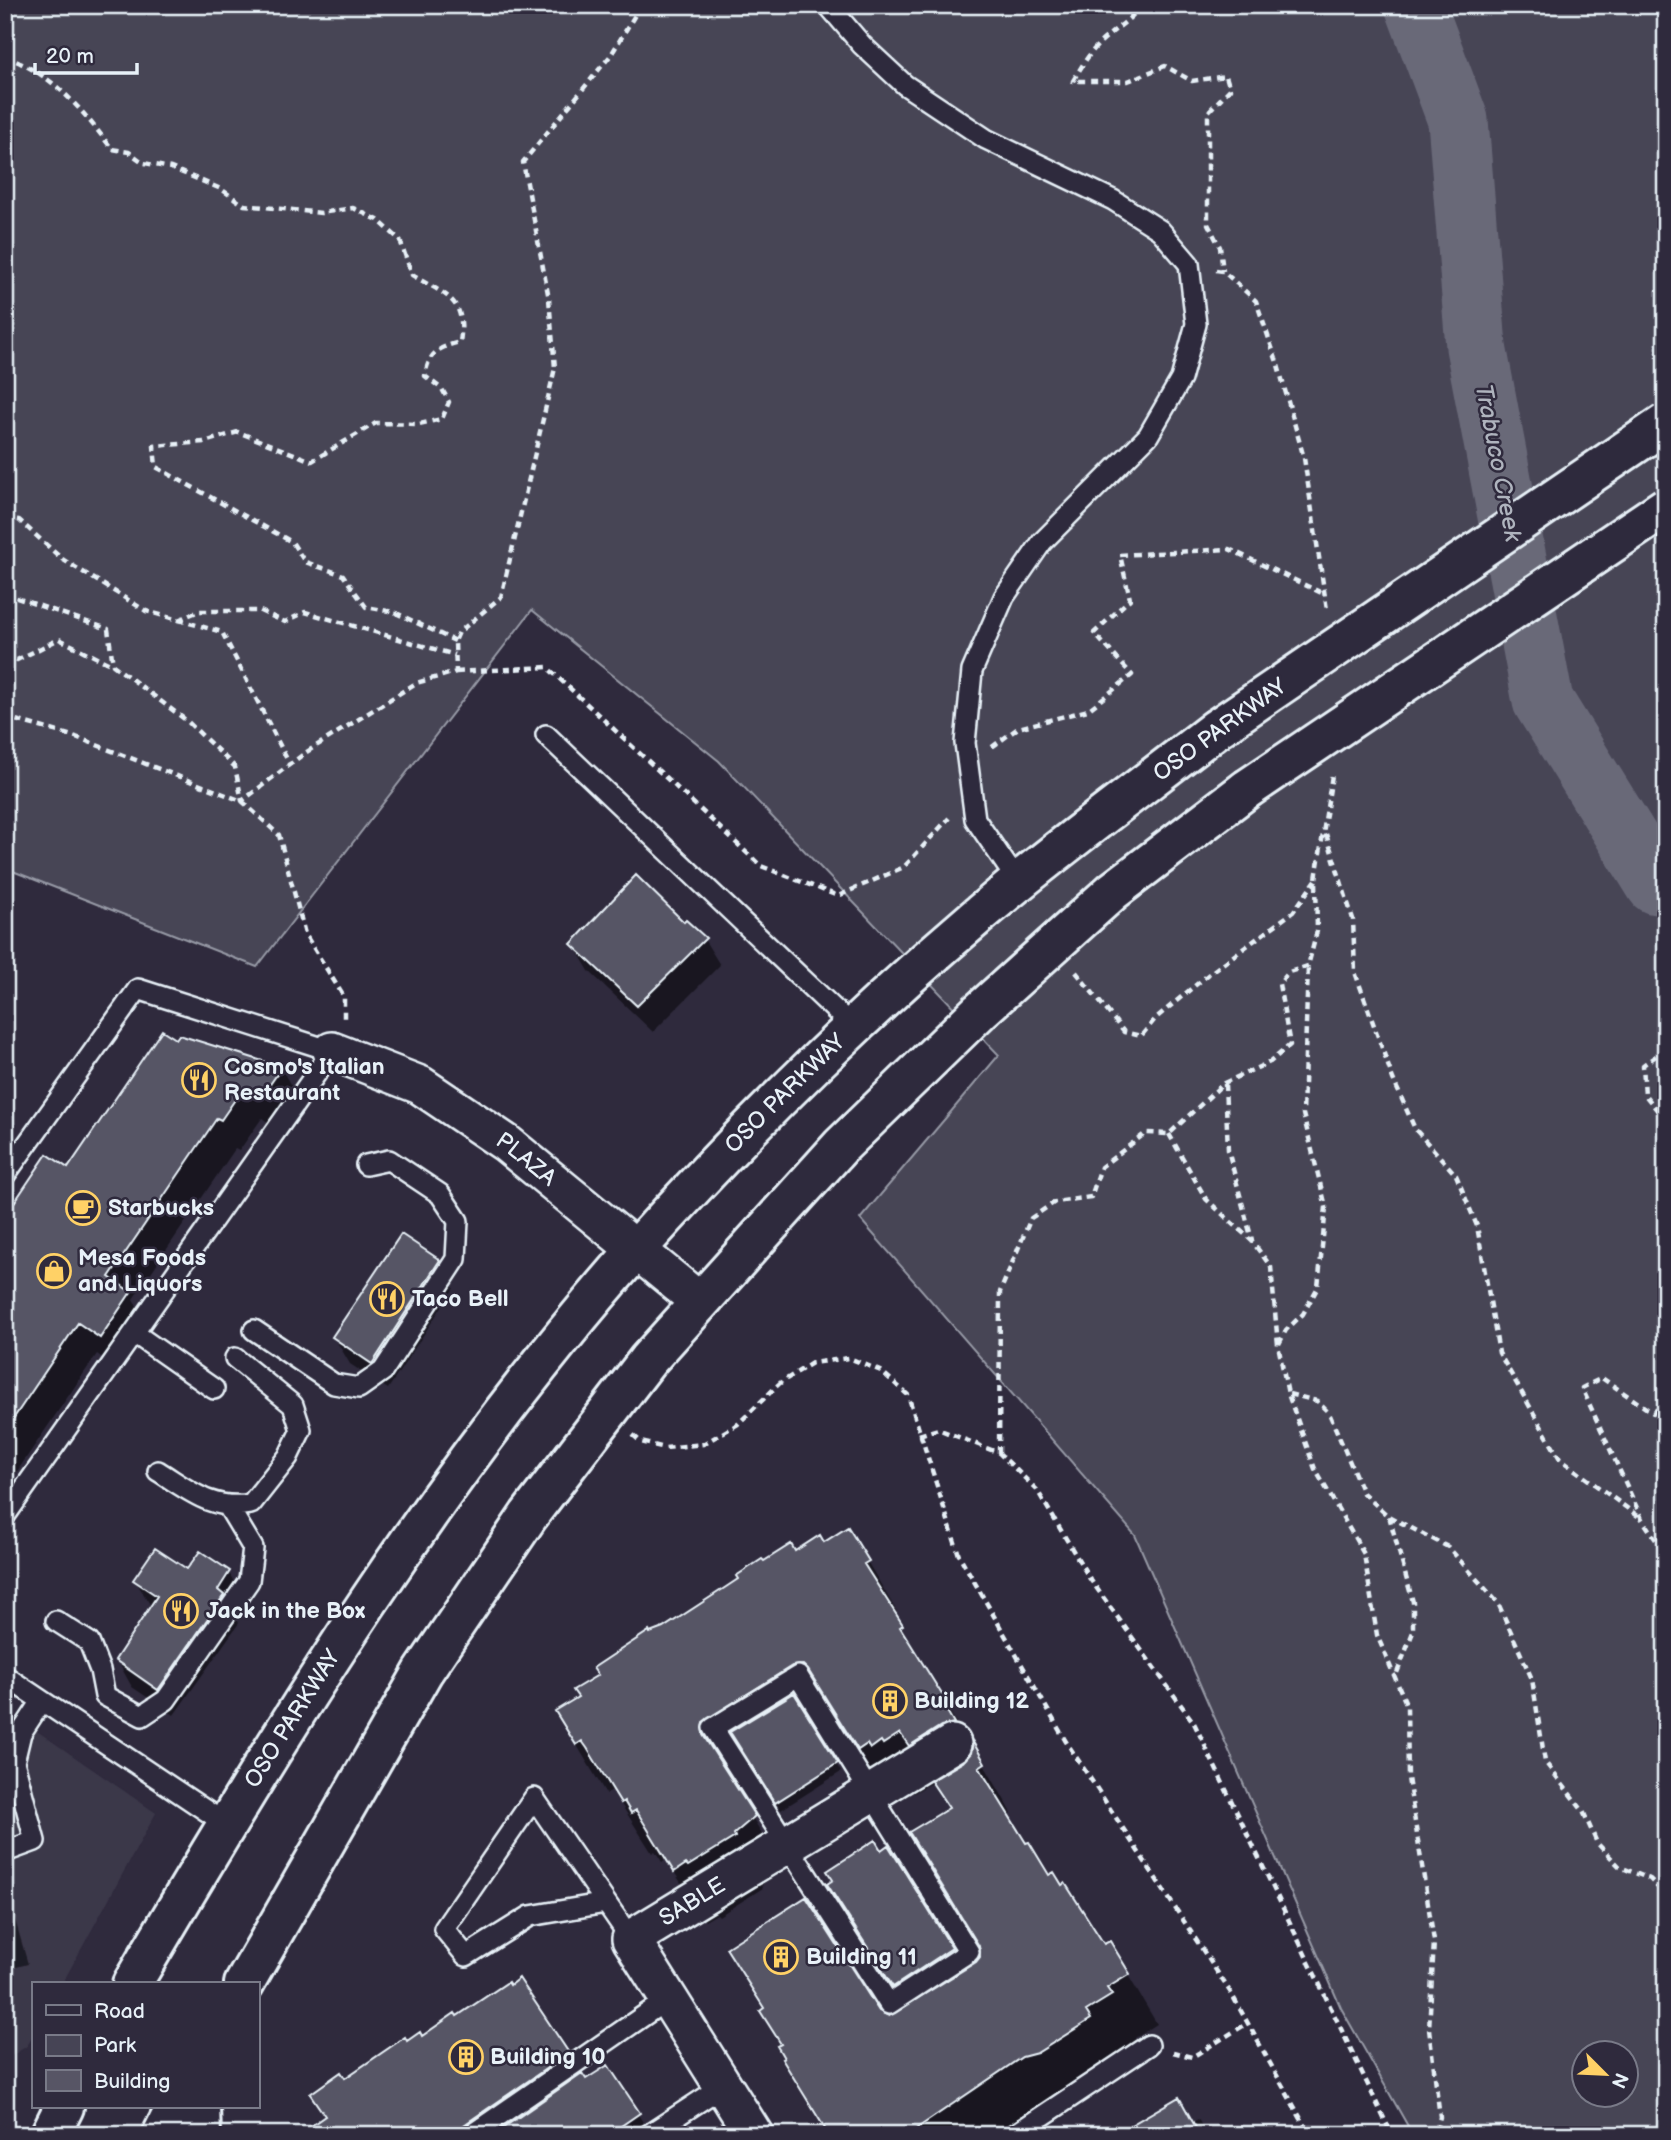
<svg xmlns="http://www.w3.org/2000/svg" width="1671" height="2140" viewBox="0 0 1671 2140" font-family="'Balsamiq Sans',sans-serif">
<rect width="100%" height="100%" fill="#2f2a3d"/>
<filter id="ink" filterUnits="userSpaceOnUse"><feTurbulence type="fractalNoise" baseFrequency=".0143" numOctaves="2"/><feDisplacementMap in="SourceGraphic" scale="14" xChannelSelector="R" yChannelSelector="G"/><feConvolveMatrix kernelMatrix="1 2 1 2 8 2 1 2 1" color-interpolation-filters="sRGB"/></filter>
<g filter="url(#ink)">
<path fill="#3b3749" d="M5,1709l151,104 -94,171h-29v52l-6,10 -22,14z"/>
<path fill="#464455" stroke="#979aa6" stroke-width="2" fill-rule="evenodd" d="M5,5h1661v2130h-253l-72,-127 -206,-473 -275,-316 139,-164 -280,-294 -187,-151 -275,357 -252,-99zM1584,2052h42v42h-42z"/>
<path fill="#0007" d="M684,924l20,15 16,26 -67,67 -64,-61 -16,-27z
M176,1042l105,26 18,32 -20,30 -17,-12 -23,33 -4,-2 -102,150 15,26 -30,44 -21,-15 -92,135v-270l64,-48z
M438,1262l16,26 -66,101 -38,-25 -16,-27z
M824,1544l43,17 30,51 -3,2 76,133 -3,3 5,8 2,-11 38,66 -5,3 42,61 55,70 5,-4 48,81 -22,14 4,7 -131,90h-185l4,-3 -43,-72 -2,-15 -18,-35 -36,-62 155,69 13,-1 86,-58 -32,-149 -19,-26 -17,10 -2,-3 -12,8 -2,-4 -9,6 -49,-80 -6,-5 -13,1 -11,7 31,49 -60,38 -31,-49 -19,12v9l51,85 -20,18 1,3 -44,28 -2,-2 -12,7 -39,-62 -4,3 -7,-11 -3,2 -40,-63 -6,4 -49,-82 23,-14 19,-23 51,-39 113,-72z
M188,1572l41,1 15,27 -10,15 5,8 -65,92 -42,-28 -15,-27 34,-54 -16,-26z
M888,1848l67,109 -56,37 -65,-101z
M5,1885l23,79 -23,6z
M422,2038l145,16 19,28 22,-15 43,68h-322l-4,-18 -13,-23z
M1198,2119l9,16h-75l59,-12z"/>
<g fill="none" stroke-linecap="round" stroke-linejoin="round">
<path stroke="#696978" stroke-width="61" d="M1415,5l43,115 18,227 67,354 113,183 10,1"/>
</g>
<path fill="#575565" stroke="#e8f1f8" stroke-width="2" d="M636,875l48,47 2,-2 20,18 -69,68 -66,-62z
M162,1030l14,9 3,-4 103,32 -22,32 -17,-11 -22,32 -4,-2 -108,159 22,15 -31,46 -22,-15 -73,108v-215l42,-62 21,14z
M401,1234l39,26 -68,104 -40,-27z
M848,1527l21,34 -5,3 39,61 -3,2 43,69 -4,2 15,25 -13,3 -32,20 -9,-13 -17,11 -2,-3 -11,8 -3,-5 -9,6 -50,-80 -5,-5 -11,1 -89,56v13l52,81 -21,18 1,3 -47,29 -2,-2 -12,8 -38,-62 -5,3 -7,-12 -3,2 -34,-55 -5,-7 -6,4 -21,-34 23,-14 -5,-7 25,-15 -5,-7 56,-37 1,2 13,-5 63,-41 12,-8 -2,-3 26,-17 2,2 27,-17 4,7 25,-16 4,7z
M155,1548l32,21 13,-18 30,20 -12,19 6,5 -66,95 -43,-30 42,-64 -24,-16z
M794,1693l44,70 -63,40 -45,-71z
M973,1742l12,21 -6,4 47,76 3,-1 20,33 5,-3 8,13 3,-2 39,61 6,-3 20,33 -23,14 5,7 -26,16 5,8 -54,34 -15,4 -115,78h-78l-47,-76 2,-1 -7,-12 4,-2 -21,-33 4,-3 -38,-60 80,-51 73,114 10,5 87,-54 4,-5 -1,-11 -70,-114 40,-24 -18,-27 32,-19 8,-9z
M875,1840l6,10 7,-5 64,103 -59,39 -66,-103 6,-4 -6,-9z
M519,1978l50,75 -105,72 -5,10h-161l27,-19 -15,-22 31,-22 4,6 60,-41 2,4 13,-9 2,4 33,-23 2,3 51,-34 2,3z
M608,2065l32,48 -32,22h-115l89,-62 4,6z
M1179,2097l21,38h-86z"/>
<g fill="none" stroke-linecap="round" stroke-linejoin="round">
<g stroke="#e8f1f8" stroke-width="24">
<path id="service" d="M828,5l34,40 43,40 81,54 127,61 47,30 29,34 7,60 -15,55 -33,57 -106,106 -38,55 -32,74 -7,72 10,76 43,63
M546,735l309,294
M5,1175l133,-186 194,62 -327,465
M254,1330l80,54 25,4 24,-17 73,-112 2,-38 -18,-27 -51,-34 -23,5
M134,1333l80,56
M158,1471c32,20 54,40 93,33l37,-47 13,-27 -8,-25 -58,-47
M56,1621l33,21 11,28 5,26 37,20 24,-16 83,-119 4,-33 -24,-40
M5,1676l221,148
M798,1676l171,276 -80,52 -176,-276z
M5,1852l30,-11 -21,-79 7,-29 21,-32
M606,1903l-76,13 -64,40 -22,-27 90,-131 97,141
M471,2135l197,-136
M648,2135l75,-49
M1014,2135l135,-90"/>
</g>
<g stroke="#e8f1f8" stroke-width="42">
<g id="minor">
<path id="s1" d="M332,1051l88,34 86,58 194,159"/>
<path id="s2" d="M754,2135l-123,-196 321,-195"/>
</g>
</g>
<g stroke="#e8f1f8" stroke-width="44">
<g id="primary">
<path id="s3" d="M132,1984c150,-256 306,-510 503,-733 115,-129 248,-258 381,-367 65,-53 133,-103 200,-155"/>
<path d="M244,1984l179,-312 106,-157 119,-155 193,-214 139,-135 133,-120 134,-102"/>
<path d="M200,2107l1,28"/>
<path d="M50,2135l14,-28"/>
<path d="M162,2135l14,-28"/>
</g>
</g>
<path stroke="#e8f1f8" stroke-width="4.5" stroke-dasharray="7 5" stroke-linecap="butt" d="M1141,5c-9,14 -21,20 -33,31 -16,12 -25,28 -35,45h55l37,-15 27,15 34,-5 4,13 -22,23v112l12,23 3,24
M1654,5l12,26
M5,57c48,16 77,53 107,92l17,3 15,11 27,5 50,21 23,16 77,8 32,-5 25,12 22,20 12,35c33,20 55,23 48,67 -22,6 -31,10 -35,34l17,13 7,13 -7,17 -23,5 -43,-1 -64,38 -74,-29 -34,10 -50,4 2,21 136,75 13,20 38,13 23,32 28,5 61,29
M1216,270l7,1 33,30 22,64 26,93 23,152
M5,518l14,2 43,39 84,52 76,21 68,133
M5,594l103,35 5,36 74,56 48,46 7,34 63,-48 111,-70 40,-11 -1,-31 4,-9 42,-35 54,-229 -6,-69 -26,-137 88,-107 30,-50
M178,620l21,-9h61l25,11 20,-10 150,43
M5,655l12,5 42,-21 53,26
M456,672l91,-5 214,199 77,30 66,-29 45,-49
M5,717l71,20 166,64 37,34 26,99 39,63v21
M992,747l26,-19 70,-18 44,-35 -38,-42 36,-34 -10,-44 109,-6 95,45
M1326,834l27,85 2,53 38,107 22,50 41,46 21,51 22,127 61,106 82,60
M1076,972l48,60 17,4 15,-18 53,-44 84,-62 23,-32
M1666,1049l-23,16 2,30 21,26
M1225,1084l3,66 24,90
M1169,1134l37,65 46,42 19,26 7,78 10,49 27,75 49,85 13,81 30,71 1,72 26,163 -5,88 11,88 -5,18
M1279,1344l7,-14 17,-16 15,-27 8,-80 -23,-93 5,-148
M1289,1394l28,7 12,12 34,80 25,23 60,31 50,56 34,76 13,83 38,49 14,32 23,24 30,12 16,17
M1666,1401l-13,12 -51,-35 -20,10 60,131 24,36
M633,1435l8,7 24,6 38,-4 35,-20 42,-41 32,-20 37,-5 32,13 27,24 51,160 106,185 166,253 79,142
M919,1435l19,-6 61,24 38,37 53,89 104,144 198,412
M999,1453l1,-161 31,-74 24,-16 36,-5 10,-30 45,-34 23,1 55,-51 46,-21 20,-17 -11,-61 10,-12 19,-6 9,-35 -1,-52 16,-104
M1389,1516l24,86v30l-18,46
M1173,2052l19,5 56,-34"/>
<use href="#service" stroke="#2f2a3d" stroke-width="19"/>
<use href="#minor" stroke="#2f2a3d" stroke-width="37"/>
<use href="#primary" stroke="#2f2a3d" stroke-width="38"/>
<g stroke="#e8f1f8" stroke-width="44" stroke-linecap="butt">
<path id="primary-bridge" d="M1216,729l450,-306
M1247,789l419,-282"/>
</g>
<use href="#primary-bridge" stroke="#2f2a3d" stroke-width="38"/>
</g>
</g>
<defs>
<g id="restaurant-ring" transform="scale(1.75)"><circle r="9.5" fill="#2f2a3d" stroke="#ffd166" stroke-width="1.5"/><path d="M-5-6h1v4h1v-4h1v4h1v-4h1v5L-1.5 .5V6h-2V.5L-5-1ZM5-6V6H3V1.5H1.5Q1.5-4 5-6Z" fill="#ffd166"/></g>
<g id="cafe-ring" transform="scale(1.75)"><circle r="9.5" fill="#2f2a3d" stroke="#ffd166" stroke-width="1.5"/><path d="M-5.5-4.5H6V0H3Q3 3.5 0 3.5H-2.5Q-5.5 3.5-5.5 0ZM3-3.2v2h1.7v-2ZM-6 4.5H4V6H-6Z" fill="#ffd166"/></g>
<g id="shop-ring" transform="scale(1.75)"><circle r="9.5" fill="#2f2a3d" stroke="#ffd166" stroke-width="1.5"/><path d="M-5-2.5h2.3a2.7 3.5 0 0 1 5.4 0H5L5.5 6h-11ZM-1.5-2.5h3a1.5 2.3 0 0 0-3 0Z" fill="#ffd166"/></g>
<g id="building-ring" transform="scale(1.75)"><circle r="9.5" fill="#2f2a3d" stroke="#ffd166" stroke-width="1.5"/><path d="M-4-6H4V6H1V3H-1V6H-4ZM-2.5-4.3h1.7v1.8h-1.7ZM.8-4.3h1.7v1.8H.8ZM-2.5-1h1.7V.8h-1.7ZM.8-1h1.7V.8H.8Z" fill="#ffd166"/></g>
</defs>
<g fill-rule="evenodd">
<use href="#restaurant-ring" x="199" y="1080"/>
<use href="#cafe-ring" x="83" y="1208"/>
<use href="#shop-ring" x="54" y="1271"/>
<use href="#restaurant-ring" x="387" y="1299"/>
<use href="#restaurant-ring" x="181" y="1611"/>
<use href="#building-ring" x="890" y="1701"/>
<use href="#building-ring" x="781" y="1957"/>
<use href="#building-ring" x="466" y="2057"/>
</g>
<g text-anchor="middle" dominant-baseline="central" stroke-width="5" stroke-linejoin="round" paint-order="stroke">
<g font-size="23" fill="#e8f1f8" stroke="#2f2a3d">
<text transform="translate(1220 730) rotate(-36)">OSO PARKWAY</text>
<text stroke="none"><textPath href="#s3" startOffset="1108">OSO PARKWAY</textPath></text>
<text stroke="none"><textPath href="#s1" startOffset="224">PLAZA</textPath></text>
<text stroke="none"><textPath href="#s3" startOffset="310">OSO PARKWAY</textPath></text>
<text stroke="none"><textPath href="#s2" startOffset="303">SABLE</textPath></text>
</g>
<g font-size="23" font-weight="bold" fill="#e8f1f8" stroke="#2f2a3d" text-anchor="start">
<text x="224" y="1067">Cosmo's Italian<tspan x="224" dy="26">Restaurant</tspan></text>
<text x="108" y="1208">Starbucks</text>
<text x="78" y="1258">Mesa Foods<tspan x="78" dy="26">and Liquors</tspan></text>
<text x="412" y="1299">Taco Bell</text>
<text x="206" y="1611">Jack in the Box</text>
<text x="914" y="1701">Building 12</text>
<text x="806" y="1957">Building 11</text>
<text x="490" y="2057">Building 10</text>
</g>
<g font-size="24" font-style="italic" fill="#afb4be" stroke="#2f2a3d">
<text transform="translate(1498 463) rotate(79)">Trabuco Creek</text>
</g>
</g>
<rect width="1671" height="2140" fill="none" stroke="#2f2a3d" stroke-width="28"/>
<rect x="14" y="14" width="1643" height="2112" fill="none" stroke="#e8f1f8" stroke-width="2.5" filter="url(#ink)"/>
<rect x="32" y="1982" width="228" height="126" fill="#2f2a3d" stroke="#797a88" stroke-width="2"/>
<rect x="46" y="2005" width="35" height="10" fill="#2f2a3d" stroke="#797a88" stroke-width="2"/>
<text x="94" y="2018" font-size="21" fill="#e8f1f8">Road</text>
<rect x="46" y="2035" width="35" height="21" fill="#464455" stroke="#797a88" stroke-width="2"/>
<text x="94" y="2052" font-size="21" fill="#e8f1f8">Park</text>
<rect x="46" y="2070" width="35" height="21" fill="#575565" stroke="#797a88" stroke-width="2"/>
<text x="94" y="2088" font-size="21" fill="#e8f1f8">Building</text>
<g transform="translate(1605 2074) rotate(114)"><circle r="33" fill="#2f2a3d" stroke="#797a88" stroke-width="2"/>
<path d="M0-5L12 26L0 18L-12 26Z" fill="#ffd166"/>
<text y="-10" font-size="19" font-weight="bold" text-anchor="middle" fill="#e8f1f8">N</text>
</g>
<path d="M35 63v10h102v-10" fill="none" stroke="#e8f1f8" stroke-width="3.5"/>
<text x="46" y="63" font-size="21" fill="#e8f1f8" stroke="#2f2a3d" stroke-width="5" paint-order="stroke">20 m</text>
</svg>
